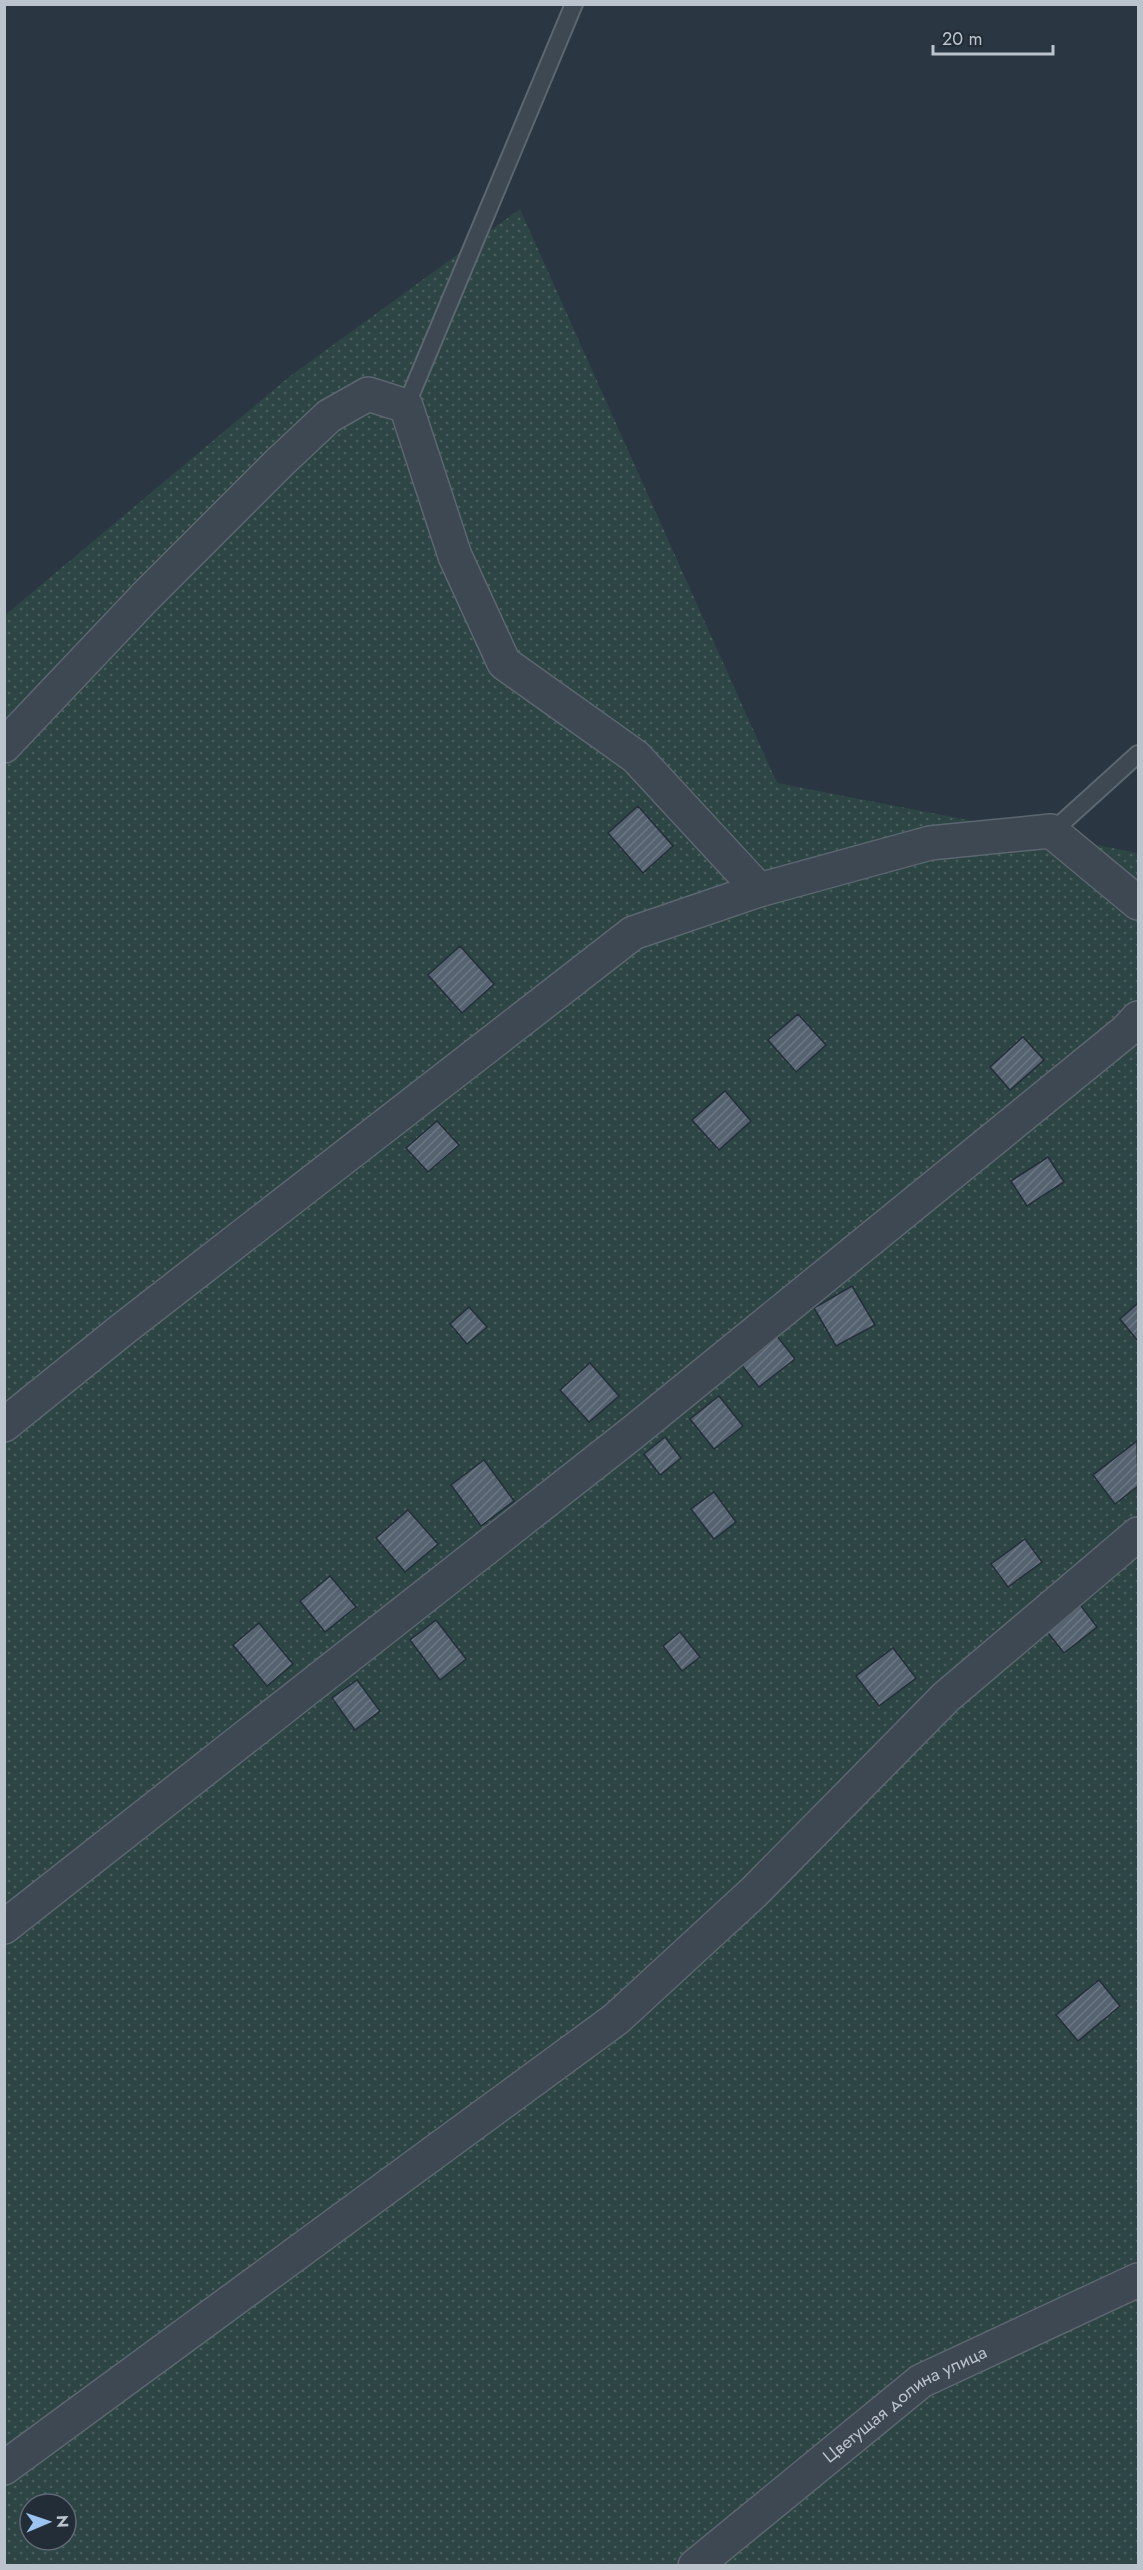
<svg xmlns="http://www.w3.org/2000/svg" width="1143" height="2570" viewBox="0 0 1143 2570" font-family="Jost,sans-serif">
<defs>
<pattern id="grass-dots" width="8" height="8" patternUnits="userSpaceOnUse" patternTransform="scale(1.5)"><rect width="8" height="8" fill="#2d4544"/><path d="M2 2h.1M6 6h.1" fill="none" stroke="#4a5e5e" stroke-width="1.8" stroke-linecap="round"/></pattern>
<pattern id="building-hatch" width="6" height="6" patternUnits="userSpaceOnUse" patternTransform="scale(1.5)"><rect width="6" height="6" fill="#55626f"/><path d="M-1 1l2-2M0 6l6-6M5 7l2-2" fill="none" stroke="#6c7782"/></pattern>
</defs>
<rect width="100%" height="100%" fill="#2a3742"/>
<path fill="url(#grass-dots)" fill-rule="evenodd" d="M520,209l257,574 361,70v1712h-1133l-1,-1949 285,-239zM30,2504h36v36h-36z"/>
<path fill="url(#building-hatch)" stroke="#242f3a" stroke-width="1.5" d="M638,806l35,40 -30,27 -35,-40z
M460,946l34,38 -32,29 -34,-38z
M798,1014l28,31 -30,27 -28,-32z
M1023,1037l21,23 -34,30 -20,-23z
M725,1091l26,30 -32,29 -27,-30z
M437,1121l22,24 -31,27 -22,-24z
M1048,1157l16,25 -37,24 -16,-25z
M852,1286l23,39 -39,21 -22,-38z
M1138,1303v38l-18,-22z
M469,1307l18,20 -20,17 -17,-20z
M776,1335l19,24 -36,28 -19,-24z
M590,1363l29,33 -30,26 -29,-32z
M719,1396l24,30 -29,23 -24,-30z
M665,1437l16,21 -21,17 -16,-21z
M1137,1441l1,45 -23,18 -22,-29z
M484,1460l30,41 -33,25 -30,-41z
M714,1492l22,30 -22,17 -23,-30z
M408,1510l30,34 -33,28 -29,-34z
M1025,1539l17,23 -34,25 -17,-23z
M330,1576l26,31 -31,25 -25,-31z
M1078,1602l19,25 -33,26 -19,-24z
M436,1620l30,39 -26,21 -30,-40z
M259,1623l34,41 -26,22 -34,-41z
M680,1632l20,25 -18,14 -19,-25z
M893,1648l23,30 -37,28 -23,-30z
M357,1680l23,31 -25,19 -23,-32z
M1099,1980l21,26 -42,35 -22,-26z"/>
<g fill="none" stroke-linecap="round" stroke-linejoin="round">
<g stroke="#5c6670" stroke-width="20">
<path id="service" d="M406,406l168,-402
M1053,831l85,-77"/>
</g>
<g stroke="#5c6670" stroke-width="36">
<g id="minor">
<path d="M4,746l141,-149 135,-135 49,-46 39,-22 38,12 49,150 49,107 132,94 123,133"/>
<path d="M4,1425l119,-96 510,-396 126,-43 171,-47 121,-12 87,72"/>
<path d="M4,1927l627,-493 495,-403 12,-13"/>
<path d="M4,2468l612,-449 138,-127 192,-195 192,-163"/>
<path id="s1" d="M695,2566l226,-185 217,-101"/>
</g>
</g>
<use href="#service" stroke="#3e4852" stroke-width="16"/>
<use href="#minor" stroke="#3e4852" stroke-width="33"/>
</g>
<g text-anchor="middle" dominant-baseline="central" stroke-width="4.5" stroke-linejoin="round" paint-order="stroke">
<g font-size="18" fill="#bbc3cc" stroke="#222d38">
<text stroke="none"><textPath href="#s1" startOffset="266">Цветущая долина улица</textPath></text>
</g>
</g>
<rect width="1143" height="2570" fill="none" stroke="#bbc3cc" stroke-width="12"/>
<g transform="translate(48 2522) rotate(88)"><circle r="28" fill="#222d38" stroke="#5f6973" stroke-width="1.5"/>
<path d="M0-4.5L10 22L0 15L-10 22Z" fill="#9bc4f1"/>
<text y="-9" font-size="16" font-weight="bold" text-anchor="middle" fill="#bbc3cc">N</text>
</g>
<path d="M933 45v9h120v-9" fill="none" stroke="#bbc3cc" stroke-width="3"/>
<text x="942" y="45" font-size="18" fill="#bbc3cc" stroke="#222d38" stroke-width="4.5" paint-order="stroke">20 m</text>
</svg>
